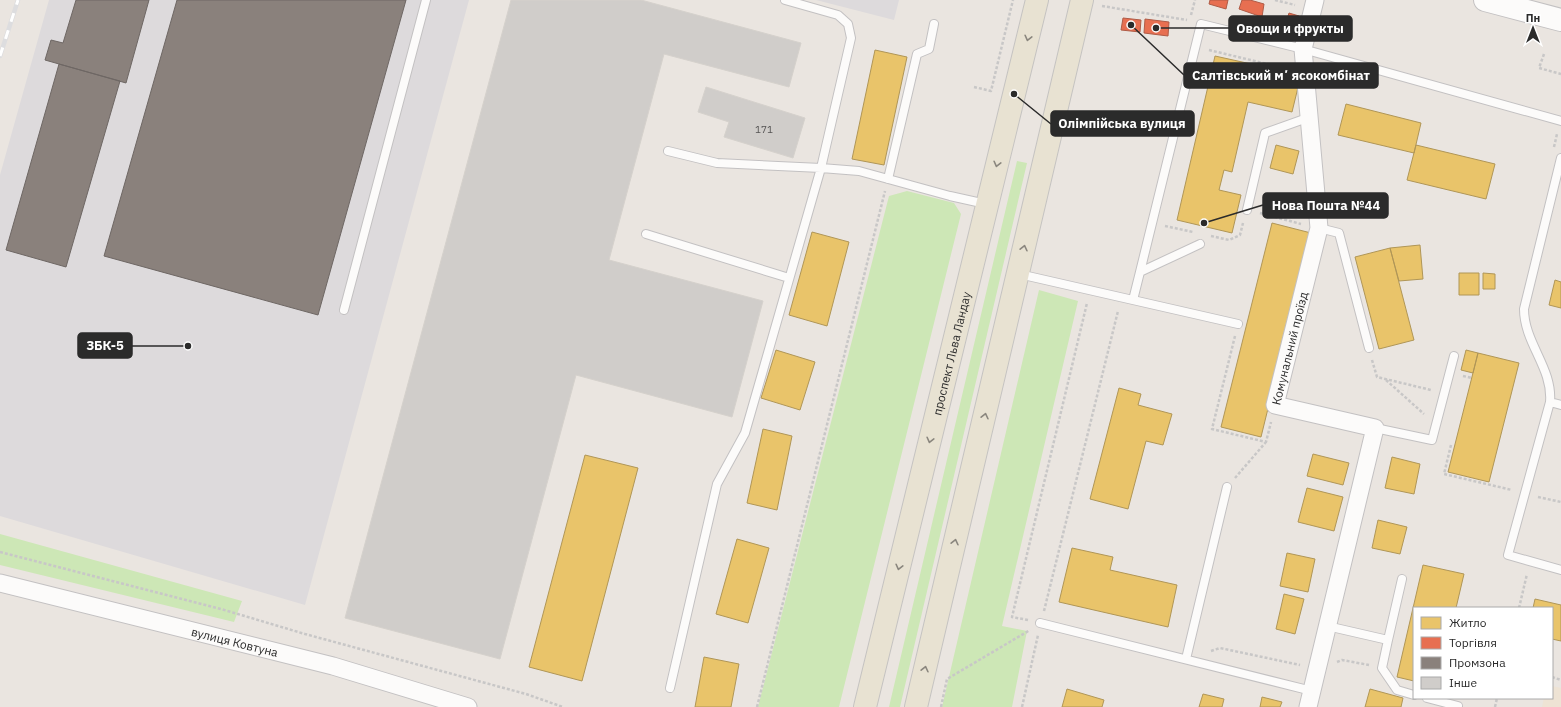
<svg xmlns="http://www.w3.org/2000/svg" width="1561" height="707" viewBox="0 0 1561 707" font-family="'IBM Plex Sans',sans-serif">
<rect width="100%" height="100%" fill="#eae5e0"/>
<path fill="#dddadc" d="M49,0h420l-164,605 -305,-89v-341z
M816,0h83l-5,20z"/>
<path fill="#eee3d4" d="M1552,686l9,2v19h-19l2,-9h8z"/>
<path fill="#cde7b6" d="M1017,161l10,2 -127,544h-11z
M907,191l47,12 7,11 -122,493h-81l131,-511z
M1039,290l39,11 -76,325 25,5 -15,76h-70z
M0,534l242,67 -8,21 -234,-57z"/>
<path fill="#e9c46a" stroke="#b09657" d="M875,50l32,7 -23,108 -32,-6z
M1215,56l86,19 -9,37 -44,-10 -16,70 -8,-2 -5,20 22,5 -9,38 -55,-13z
M1346,104l75,19 -7,30 -76,-18z
M1276,145l23,6 -6,23 -23,-6z
M1416,145l79,19 -9,35 -79,-19z
M1272,223l39,10 -50,204 -40,-10z
M812,232l37,10 -22,84 -38,-11z
M1420,245l3,34 -24,2 -9,-33z
M1390,248l24,92 -35,9 -24,-92z
M1459,273h20v22h-20z
M1483,273l12,1v15h-12z
M1555,280l6,2v26l-12,-3z
M776,350l39,12 -15,48 -39,-12z
M1466,350l12,3 -5,20 -12,-3z
M1478,353l41,10 -30,119 -41,-10z
M1119,388l22,6 -3,11 34,9 -9,31 -17,-4 -18,68 -38,-10z
M763,429l29,7 -15,74 -30,-7z
M1313,454l36,9 -6,22 -36,-9z
M585,455l53,13 -56,213 -53,-14z
M1392,457l28,7 -6,30 -29,-6z
M1307,488l36,9 -9,34 -36,-9z
M1378,520l29,7 -7,27 -28,-6z
M737,539l32,9 -21,75 -32,-9z
M1072,548l41,9 -3,13 67,15 -9,42 -109,-25z
M1287,553l28,6 -7,33 -28,-6z
M1423,565l41,9 -8,34h-42v73l-17,-4z
M1284,594l20,5 -9,35 -19,-5z
M1535,599l26,6v36l-9,-2v-31h-19z
M704,657l35,7 -8,43h-36z
M1067,689l37,11 -2,7h-40z
M1370,689l33,9 -2,9h-36z
M1203,694l21,5 -2,8h-23z
M1262,697l20,5 -2,5h-20z"/>
<path fill="#e76f51" stroke="#af5b46" d="M1210,0h18l-2,9 -17,-5z
M1242,0h8l14,4 -2,13 -23,-8z
M1289,13l10,3 -3,9 -10,-3z
M1123,18l18,2 -1,12 -19,-2z
M1145,19l24,3 -1,14 -24,-3z"/>
<path fill="#8a817c" stroke="#6e6764" d="M76,0h73l-23,83 -81,-23 6,-20 12,3z
M177,0h229l-88,315 -214,-59z
M59,64l61,17 -54,186 -60,-17z"/>
<path fill="#d0cdca" stroke="#d5d1cc" d="M511,0h130l160,43 -12,44 -125,-33 -55,206 154,41 -31,116 -156,-42 -76,284 -155,-41z
M706,87l99,31 -12,40 -69,-21 5,-15 -31,-10z"/>
<g fill="none" stroke-linecap="round" stroke-linejoin="round">
<g stroke="#c3c1c2" stroke-width="10">
<path id="lane" d="M785,0l53,15 10,9 3,14 -30,130 38,3 91,25 36,8
M668,151l49,12 104,5 -76,265 -28,51 -47,204
M1561,158l-37,151c0,34 29,59 26,93l11,3
M888,179l29,-125 12,-5 5,-25
M1247,210l18,-77 45,-16
M1319,228l20,5 30,115
M646,234l143,44
M1140,272l61,-248 102,25 258,72
M1019,274l219,50
M1133,300l7,-28 60,-28
M344,310l82,-310
M1550,402l-42,153 53,15
M1375,428l57,12 22,-84
M1040,623l272,68
M1327,626l61,14 14,-61
M1388,640l-6,28 15,22 17,5
M1186,659l41,-172
M1427,698l31,8"/>
</g>
<g stroke="#c3c1c2" stroke-width="19">
<g id="street">
<path id="s1" d="M0,583l333,83 135,41"/>
<path id="s2" d="M1308,707l67,-279 -100,-23 44,-177 -16,-179 12,-49"/>
</g>
</g>
<g stroke="#c3c1c2" stroke-width="24">
<path id="secondary" d="M1485,0l76,20"/>
</g>
<g stroke="#c5c3c1" stroke-width="24">
<g id="primary">
<path id="s3" d="M865,707l172,-707"/>
<path d="M916,707l166,-707"/>
</g>
</g>
<path stroke="#c8c7c7" stroke-width="2.5" stroke-dasharray="3 2" stroke-linecap="butt" d="M1275,0l20,5
M1102,6l85,14
M1191,15l4,-15
M1209,50l79,19
M1544,54l-5,14 22,6
M974,87l17,4 22,-91
M1554,147l3,-13
M1260,213l41,11
M1165,226l28,6
M1211,236l18,4 11,-5 3,-12
M1235,336l-23,93 54,13 5,-20
M1372,360l5,17 54,13
M1463,376l9,2
M1386,380l38,34
M1451,445l-7,29 68,16
M1235,478l31,-36
M1538,497l23,5
M0,552l221,57 84,25 221,60 37,13
M1519,608l8,-34
M1044,611l74,-300
M1028,620l-16,-3 75,-314
M1211,651l9,-3 80,17
M1337,662l5,-2 27,5
M1552,677l9,3
M757,707l128,-516
M941,707l6,-28 83,-49
M1022,707l16,-72
M1495,707l2,-9"/>
<use href="#lane" stroke="#fcfbfa" stroke-width="8"/>
<use href="#street" stroke="#fcfbfa" stroke-width="17"/>
<use href="#secondary" stroke="#fcfbfa" stroke-width="22"/>
<use href="#primary" stroke="#e8e2d2" stroke-width="22"/>
<g stroke="#dddddf" stroke-width="4.5">
<path id="rail" d="M0,56l18,-56"/>
</g>
<use href="#rail" stroke="#fff" stroke-width="3" stroke-dasharray="9" stroke-linecap="butt"/>
</g>
<defs><path id="oneway-chevron" d="M-2-3.5L2.5 0L-2 3.5" fill="none" stroke-width="1.6" stroke-linecap="round" stroke-linejoin="round"/></defs>
<g stroke="#8a867e">
<use href="#oneway-chevron" transform="translate(1028 38) rotate(104)"/>
<use href="#oneway-chevron" transform="translate(997 164) rotate(104)"/>
<use href="#oneway-chevron" transform="translate(1024 248) rotate(-77)"/>
<use href="#oneway-chevron" transform="translate(985 416) rotate(-77)"/>
<use href="#oneway-chevron" transform="translate(930 440) rotate(104)"/>
<use href="#oneway-chevron" transform="translate(955 542) rotate(-77)"/>
<use href="#oneway-chevron" transform="translate(899 567) rotate(104)"/>
<use href="#oneway-chevron" transform="translate(925 669) rotate(-77)"/>
</g>
<g text-anchor="middle" dominant-baseline="central" stroke-width="4" stroke-linejoin="round" paint-order="stroke">
<g font-size="10" fill="#555454">
<text x="764" y="129">171</text>
</g>
<g font-size="12" fill="#2b2b2b" stroke="#fff">
<text stroke="none"><textPath href="#s2" startOffset="448">Комунальний проїзд</textPath></text>
<text stroke="none"><textPath href="#s3" startOffset="364">проспект Льва Ландау</textPath></text>
<text stroke="none"><textPath href="#s1" startOffset="242">вулиця Ковтуна</textPath></text>
</g>
</g>
<path fill="none" stroke="#2b2b2b" stroke-width="1.5" d="M1156 28L1229 28M1131 25L1184 75M1014 94L1051 124M1204 223L1263 205M188 346L132 346"/>
<g fill="#2b2b2b" stroke="#fff" stroke-width="1.5">
<circle cx="1156" cy="28" r="4"/>
<circle cx="1131" cy="25" r="4"/>
<circle cx="1014" cy="94" r="4"/>
<circle cx="1204" cy="223" r="4"/>
<circle cx="188" cy="346" r="4"/>
</g>
<g fill="#2b2b2b" stroke="#2b2b2b" stroke-width="1.5">
<rect x="1229" y="16" width="123" height="25" rx="4"/>
<rect x="1184" y="63" width="194" height="25" rx="4"/>
<rect x="1051" y="111" width="143" height="25" rx="4"/>
<rect x="1263" y="193" width="125" height="25" rx="4"/>
<rect x="78" y="333" width="54" height="25" rx="4"/>
</g>
<g font-size="13" text-anchor="middle" font-weight="bold" fill="#fff">
<text x="1290" y="33">Овощи и фрукты</text>
<text x="1281" y="80">Салтівський мʼясокомбінат</text>
<text x="1122" y="128">Олімпійська вулиця</text>
<text x="1326" y="210">Нова Пошта №44</text>
<text x="105" y="350">ЗБК-5</text>
</g>
<rect x="1413" y="607" width="140" height="92" fill="#ffffff" stroke="#aaaaaa"/>
<rect x="1421" y="617" width="20" height="12" fill="#e9c46a" stroke="#aaaaaa"/>
<text x="1449" y="627" font-size="12" fill="#2b2b2b">Житло</text>
<rect x="1421" y="637" width="20" height="12" fill="#e76f51" stroke="#aaaaaa"/>
<text x="1449" y="647" font-size="12" fill="#2b2b2b">Торгівля</text>
<rect x="1421" y="657" width="20" height="12" fill="#8a817c" stroke="#aaaaaa"/>
<text x="1449" y="667" font-size="12" fill="#2b2b2b">Промзона</text>
<rect x="1421" y="677" width="20" height="12" fill="#d0cdca" stroke="#aaaaaa"/>
<text x="1449" y="687" font-size="12" fill="#2b2b2b">Інше</text>
<g transform="translate(1533 28)" stroke="#ffffff" stroke-width="3" paint-order="stroke">
<path d="M0-3L7 15L0 10L-7 15Z" fill="#2b2b2b"/>
<text y="-6" font-size="11" font-weight="bold" text-anchor="middle" fill="#2b2b2b">Пн</text>
</g>
</svg>
